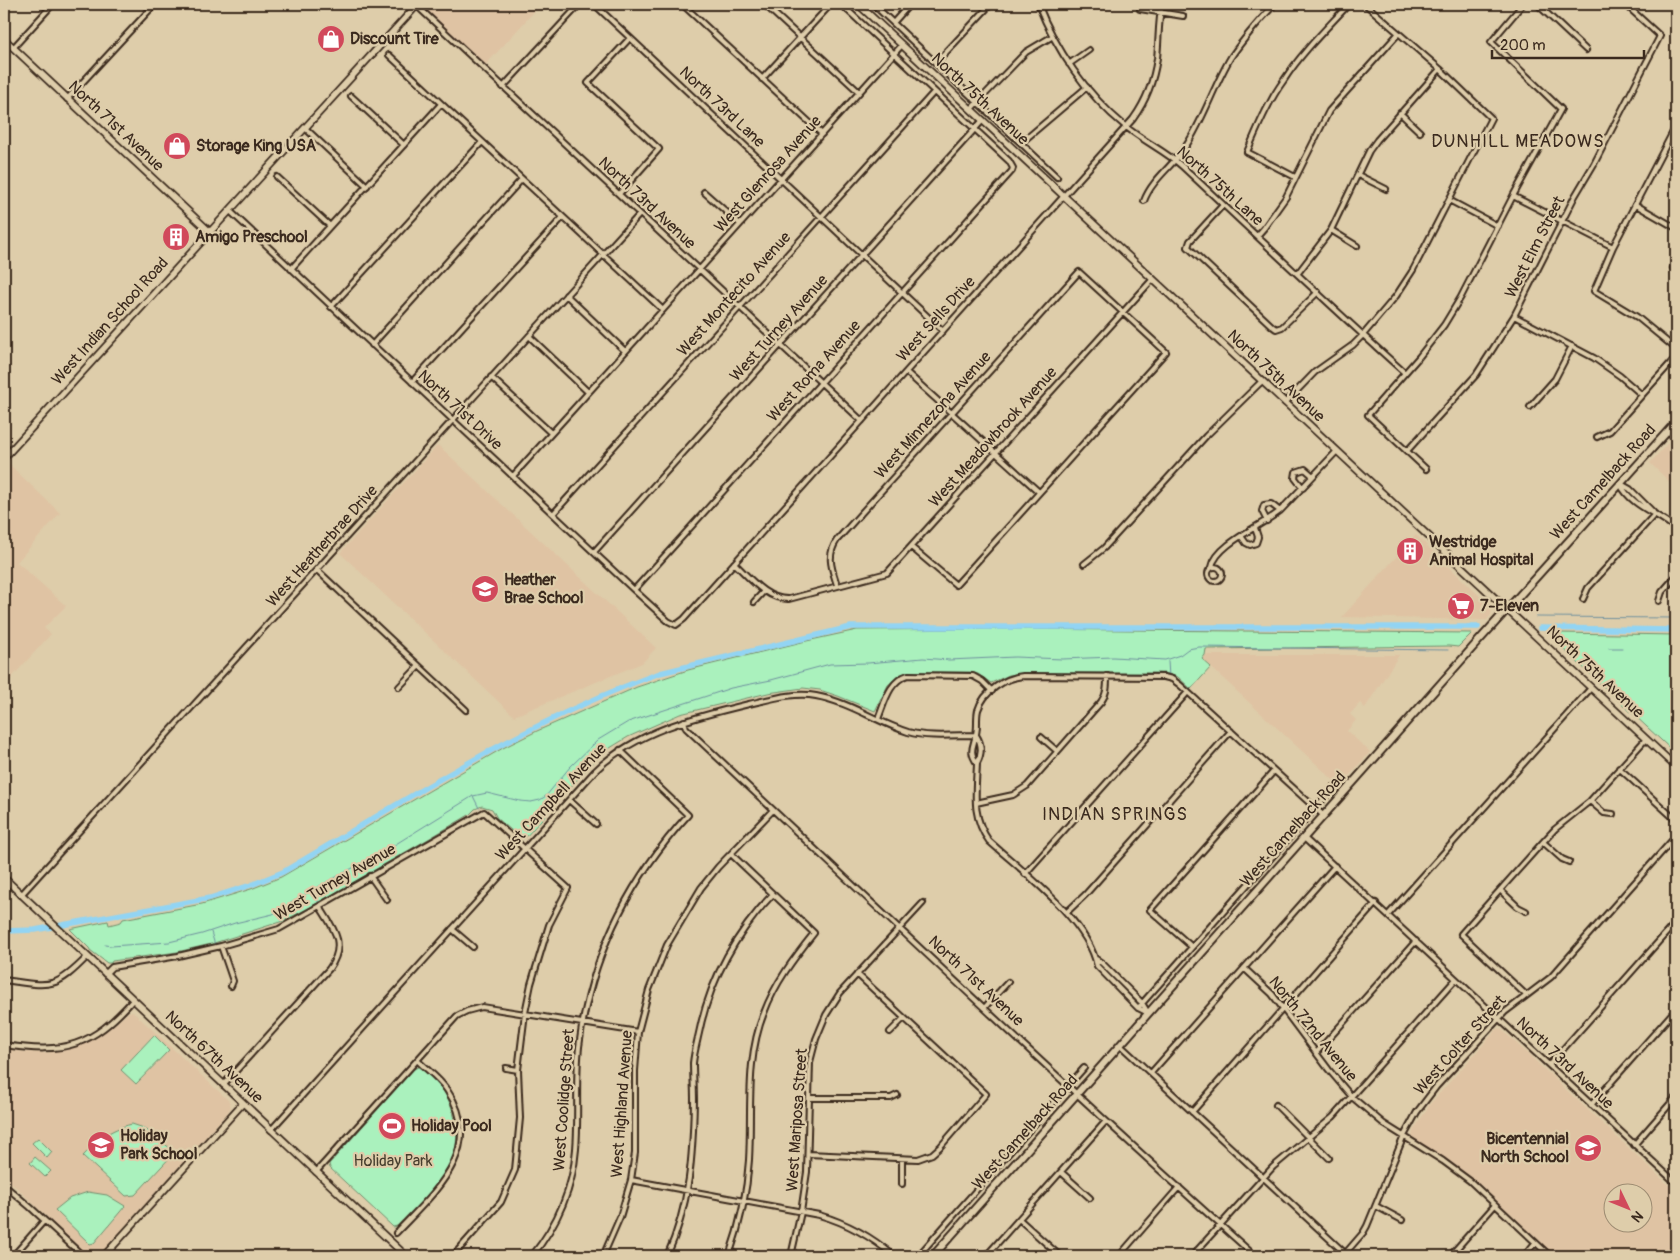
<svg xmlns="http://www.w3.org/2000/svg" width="1680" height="1260" viewBox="0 0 1680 1260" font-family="Pangolin,sans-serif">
<rect width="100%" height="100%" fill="#decdaa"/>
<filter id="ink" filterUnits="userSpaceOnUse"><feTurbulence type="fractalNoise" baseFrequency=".02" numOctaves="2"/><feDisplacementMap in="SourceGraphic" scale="10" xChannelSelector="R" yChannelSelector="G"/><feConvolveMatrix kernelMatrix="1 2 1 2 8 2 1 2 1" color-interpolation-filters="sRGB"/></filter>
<g filter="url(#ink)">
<path fill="#dfc3a3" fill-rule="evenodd" d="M431,4h110l-60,66 -59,-54z
M1676,434v54l-26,-25z
M438,445l218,203 -14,15 -128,53 -174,-163z
M9,464l51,49 -43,49 49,44 -22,22 7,6 -47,52v-216z
M1416,535l74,71 2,3 -1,6 -4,5 -145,-3z
M1205,655h194l-34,53 -5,-5 -10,11 6,6 -9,11 23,21 -30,34 -138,-127z
M132,1011l97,90 2,6 -3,5 -130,144h-10l-71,-68 -13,-10v-129l21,3 21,1 26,-5 23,-9 18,-13 16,-14z
M1498,1028l3,1 175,163v64h-120l-86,-80 -58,-39 1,-6 17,-27zM1612,1192h30v30h-30z"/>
<path fill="#aaf1bd" stroke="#728e6e" d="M1007,629l465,4 -14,14 -9,-1 -243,3 -1,6 -3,4 9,8 -20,22 -13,-12 -13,-4h-139l-17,2 -18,8 -13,-9 -8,-2h-60l-11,3 -11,10 -13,26 -37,-15 -18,-6 -17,-2 -35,5 -88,21 -52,23 -18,11 -19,16 -66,74 -2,1 -4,-2 -22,-19 -5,-9 -10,-3 -7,3 -6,6 -39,23 -123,71 -24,12 -72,23 -34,8 -65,9 -1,2h-4l-17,-13 -1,-2 -19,-19 38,-8 1,4 12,-3 2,-3 79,-15 49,-15 30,-12 222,-129 34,-17 100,-44 51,-17 114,-28 55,-12z
M1560,633l116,2v119l-117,-109 -4,-5z
M154,1035l15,15 -33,34 -15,-14z
M418,1067c35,20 50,69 29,104 -13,20 -34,38 -50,55l-4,1 -63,-59 -1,-4 85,-95z
M132,1124l12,4 31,24 -40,43 -9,1 -43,-40c17,-17 24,-26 49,-32z
M38,1138l14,14 -5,6 -15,-15z
M35,1157l16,14 -6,6 -15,-14z
M88,1192l19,3 18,11 -31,37 -4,1 -35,-34 15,-12z"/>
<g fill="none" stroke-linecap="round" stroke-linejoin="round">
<path stroke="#6f909e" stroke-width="1" d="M1536,617l140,1
M1609,648h13
M1168,661l1,16
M473,796l6,12
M313,891l6,12
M211,932l4,13
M105,945l6,1 58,-4 33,-8 33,-11 38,-9 36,-22 82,-45 82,-51 14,-3 33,8 11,1 9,-2 6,-4 24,-29 28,-27 30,-18 103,-34 40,-8 59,-16 38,-1 55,-5 26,2 66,-3 47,2 51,-2 52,3 15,-5 8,-6 11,-2 249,3"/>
<path stroke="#92d4f3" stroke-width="5.5" d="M1540,628l136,2
M4,931l31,-1 175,-32 41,-13 32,-13c123,-72 243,-151 377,-199l191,-46h627"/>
<g stroke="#3b2a1e" stroke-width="8">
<path id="street" d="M594,4l349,327
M682,4l140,130
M764,4l95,88
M873,4l184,173
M1038,4c18,46 48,90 87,122 18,15 40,25 58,41 74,69 147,139 222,206
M1537,4l49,46
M416,5l446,416
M1040,9l9,-5
M1140,9l43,7
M893,23l17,-19
M13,48l40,-44
M389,55l274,255
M936,63l55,-59
M1069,64l20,-14
M762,79l69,-75
M503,87l77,-83
M351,96l53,49
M67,99l88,-95
M971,109l55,-57 27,-16
M1400,113l20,19
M1676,126l-63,121 -19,44 43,26 39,32
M305,128l62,58
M1021,143l66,-56
M1358,175l28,14
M277,177l53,49
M1295,177l-48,-25c11,-25 21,-50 37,-72 18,-28 43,-52 65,-76
M704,192l36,32
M619,194l40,-45 -71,-66 42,-45
M1513,196l100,51
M1449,200l49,26
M1144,201c8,-22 30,-36 42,-55 18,-27 28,-61 45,-89 13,-19 28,-36 44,-53
M1223,205l-33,36 -2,6 84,79 4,3 6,-2 36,-35
M1636,205l40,23
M230,211l404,379 34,31 8,4 8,-6 449,-500c13,-18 21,-39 24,-61 2,-18 1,-36 5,-54
M1331,230l26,16
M1257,236l7,-8 22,-31 43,-86 69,-77
M1673,268l3,-5
M291,269l150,-165
M1298,273l33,-43 38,-79 8,-11 63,-71
M566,295l59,56
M331,307l151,-165
M1514,316l80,42 26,18 22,19
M529,336l59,56
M372,345l150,-166
M906,372l133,120
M491,377l60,56
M412,382l151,-165
M1285,403l30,-31 38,-27 10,-10 33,-39 17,-26 78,-152 -51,-49 -75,-65
M1530,407l25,-28 17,-33
M1597,437l13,-6 66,-74
M1407,451l69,-76 38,-59 61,-120 19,-32 66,-128 -35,-32
M1426,469l-58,-54 51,-58 25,-32 17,-28 52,-101 48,-87 -70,-67 32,-38
M513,476l389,-431
M1620,484c13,24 37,28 56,45
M1621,484l9,5 23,23
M1303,488l-8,-10 1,-6 9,-3 8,7
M553,514l381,-422
M1267,521l-5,-10 2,-6 7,-1 9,7
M1241,536l5,7 4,2 6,-2 2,-6 -3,-9
M594,552l389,-432
M734,563c15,14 32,37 55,36l98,-26 265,-293
M1084,564l20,-16 102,-112 56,-55
M1208 574a7 7 0 1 1 14 0a7 7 0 1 1-14 0Z
M1212,567c3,-22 51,-42 68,-56l57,-60
M317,570l149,140
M837,585c-5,-16 -11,-29 0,-45l242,-268 87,80 -210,233 -45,-38
M634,590l378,-419 1,-3 -4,-7 -168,-157
M1583,599l5,-11 67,-74
M1659,601l3,-9 14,-16
M754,602l10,-11
M399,687l20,-21
M878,719c7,-17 11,-38 30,-44l65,1 9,5 10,10
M684,721l2,7c189,177 376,356 569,528
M976,735c6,9 6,19 1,28 -1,30 -6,53 12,78 34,31 99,79 108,125l41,42 10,5
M1041,737l16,14
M977,763c-9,-12 -3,-17 -1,-29 2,-8 0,-16 2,-24 6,-19 27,-32 45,-34l141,1 8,2 8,6 144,131
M1619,768l57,52
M569,800l27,24
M1590,801l14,12 9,1
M976,803l37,-8 14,-9 74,-84c6,-8 6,-15 6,-26
M1304,838l372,345
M1543,842l19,17 7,3
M1025,874l163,-182
M370,876l17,24
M1500,890l18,17 8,4
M21,895l619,-681
M1067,912l18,-17 146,-164
M1388,915l203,-227
M452,929l21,18
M221,946l12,35 -2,5
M1192,947l-42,-37 124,-139
M1096,959l6,4 40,40 6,10
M1244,968l28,26 57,76 23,27 32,27 59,37 27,20 80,75
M105,974l7,-7 66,-11 43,-10 58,-17 205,-117 84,76 -19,37 -18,59 -6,29 -7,57 2,48 -5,52 -14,32 -48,54
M4,980c45,6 50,11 83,-23
M1526,995l-65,-61 82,-92 12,-13 35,-28 56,-62
M985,1007l23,-25
M1138,1008l196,-221
M890,1032l14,-14
M4,1045c61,9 87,2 129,-45
M1120,1045l228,211
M1316,1053l100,-112
M1549,1065l127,-143
M506,1068l12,2
M1151,1073l184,-207
M223,1085l106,-116c18,-25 5,-40 -9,-62
M809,1098h82l6,-3
M1276,1105l53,53
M1591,1105l85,-96
M1192,1112l184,-209
M271,1130l324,-359c41,-40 100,-54 154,-67 22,-5 45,-12 67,-8 33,6 61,26 92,36 21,6 47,3 68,3
M1634,1145l42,-48
M808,1154l110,5 14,-5 8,-7 46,-53 -129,-120
M316,1172l141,-156 10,-5 15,-4 156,25
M1061,1172l29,26
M631,1180l188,35c28,8 53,22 75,41
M902,1184v-25
M4,1185l26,22 53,49
M1376,1206l26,14
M1019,1219l41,37
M396,1233c38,-40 91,-85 51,-143 -8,-12 -20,-20 -30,-30
M13,1256l31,-35
M532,1256c24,-30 41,-67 44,-107 3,-34 -1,-68 3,-102 11,-90 48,-165 109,-232l-68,-65
M603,1256l17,-39 11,-37 4,-27v-82l3,-39 11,-42 18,-45 34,-57 17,-21 55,-57
M667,1256c23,-51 26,-101 27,-156 0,-12 -1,-25 -1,-37 1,-10 4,-21 6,-30 11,-54 36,-99 74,-139
M729,1256c11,-31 18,-63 20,-96 3,-49 -4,-100 15,-147 11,-30 30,-55 50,-80l-83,-79
M791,1256l10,-44 6,-40 3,-110 6,-23 10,-24 14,-22 83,-90
M918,1256l166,-188
M986,1256l120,-135
M1119,1256l60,-69
M1192,1256l81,-89 60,-50 123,-138
M1343,1256l20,-23 4,-7 37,-90 13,-24 19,-25 69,-75 46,-35 125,-141
M1450,1256l45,-51
M1524,1256l11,-13"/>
</g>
<g stroke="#3b2a1e" stroke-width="9">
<path id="secondary" d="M858,4l818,763
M4,39l206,193
M4,458l414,-454
M4,878l402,378
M104,1256l139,-153"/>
</g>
<g stroke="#3b2a1e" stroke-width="10">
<path id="primary" d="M933,1256l541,-610 202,-224"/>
</g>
<use href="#street" stroke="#decdaa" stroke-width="4"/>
<use href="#secondary" stroke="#decdaa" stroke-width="5.5"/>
<use href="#primary" stroke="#decdaa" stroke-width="6"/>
</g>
</g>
<defs>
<g id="shop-disc" transform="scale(1.4375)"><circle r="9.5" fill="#d1495b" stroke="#decdaa"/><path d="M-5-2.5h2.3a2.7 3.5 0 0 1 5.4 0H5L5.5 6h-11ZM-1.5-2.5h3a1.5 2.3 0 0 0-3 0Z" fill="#fff"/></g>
<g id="building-disc" transform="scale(1.4375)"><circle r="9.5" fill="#d1495b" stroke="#decdaa"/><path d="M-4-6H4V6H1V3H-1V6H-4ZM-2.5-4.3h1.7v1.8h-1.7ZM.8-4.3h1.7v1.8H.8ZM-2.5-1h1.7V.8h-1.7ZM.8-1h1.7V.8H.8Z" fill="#fff"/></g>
<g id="school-disc" transform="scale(1.4375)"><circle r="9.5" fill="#d1495b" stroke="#decdaa"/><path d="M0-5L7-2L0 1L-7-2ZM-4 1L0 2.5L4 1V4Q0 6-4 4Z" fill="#fff"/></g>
<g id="supermarket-disc" transform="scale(1.4375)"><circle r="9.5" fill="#d1495b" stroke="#decdaa"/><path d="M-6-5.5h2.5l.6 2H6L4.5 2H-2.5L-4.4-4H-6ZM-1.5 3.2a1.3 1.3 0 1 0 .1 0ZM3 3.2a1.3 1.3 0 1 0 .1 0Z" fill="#fff"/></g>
<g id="stadium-disc" transform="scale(1.4375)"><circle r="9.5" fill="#d1495b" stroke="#decdaa"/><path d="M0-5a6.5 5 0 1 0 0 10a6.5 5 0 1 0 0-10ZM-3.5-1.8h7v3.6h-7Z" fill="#fff"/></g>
</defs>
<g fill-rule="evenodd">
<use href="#shop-disc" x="331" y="39"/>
<use href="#shop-disc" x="177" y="146"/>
<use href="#building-disc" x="176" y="237"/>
<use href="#building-disc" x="1410" y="551"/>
<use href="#school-disc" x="485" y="589"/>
<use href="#supermarket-disc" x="1461" y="606"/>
<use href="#stadium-disc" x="392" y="1126"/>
<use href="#school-disc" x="101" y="1145"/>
<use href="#school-disc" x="1588" y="1148"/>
</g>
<g text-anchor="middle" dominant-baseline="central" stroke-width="4.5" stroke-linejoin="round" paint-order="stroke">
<g font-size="16" font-weight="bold" fill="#3b2a1e" stroke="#decdaa" text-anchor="start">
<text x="350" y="39">Discount Tire</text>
<text x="196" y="146">Storage King USA</text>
<text x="195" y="237">Amigo Preschool</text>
<text x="1429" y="542">Westridge<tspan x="1429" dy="18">Animal Hospital</tspan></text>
<text x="504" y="580">Heather<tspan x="504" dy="18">Brae School</tspan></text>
<text x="1480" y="606">7-Eleven</text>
<text x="411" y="1126">Holiday Pool</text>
<text x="120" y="1136">Holiday<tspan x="120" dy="18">Park School</tspan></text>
<text x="1569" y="1139" text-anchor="end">Bicentennial<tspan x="1569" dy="18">North School</tspan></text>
</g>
<g font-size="16" fill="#3b2a1e" stroke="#decdaa">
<text transform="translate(980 99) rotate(43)">North 75th Avenue</text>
<text transform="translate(722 107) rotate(43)">North 73rd Lane</text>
<text transform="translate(116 126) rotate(43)">North 71st Avenue</text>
<text transform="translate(768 174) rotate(-48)">West Glenrosa Avenue</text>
<text transform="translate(1220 186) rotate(42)">North 75th Lane</text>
<text transform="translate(647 203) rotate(43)">North 73rd Avenue</text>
<text transform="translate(1535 247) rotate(-63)">West Elm Street</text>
<text transform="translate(734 294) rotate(-48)">West Montecito Avenue</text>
<text transform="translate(936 319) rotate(-48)">West Sells Drive</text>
<text transform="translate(110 321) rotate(-48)">West Indian School Road</text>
<text transform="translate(779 328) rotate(-48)">West Turney Avenue</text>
<text transform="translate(814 371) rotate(-48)">West Roma Avenue</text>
<text transform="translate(1276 376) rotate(43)">North 75th Avenue</text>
<text transform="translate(460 410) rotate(43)">North 71st Drive</text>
<text transform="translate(933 415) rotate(-48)">West Minnezona Avenue</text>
<text transform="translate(993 437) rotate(-48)">West Meadowbrook Avenue</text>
<text transform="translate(1603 482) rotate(-48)">West Camelback Road</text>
<text transform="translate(322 546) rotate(-48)">West Heatherbrae Drive</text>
<text transform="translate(1595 672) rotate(43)">North 75th Avenue</text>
<text transform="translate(551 802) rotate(-47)">West Campbell Avenue</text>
<text transform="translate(1293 829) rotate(-48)">West Camelback Road</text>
<text transform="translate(335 882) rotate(-30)">West Turney Avenue</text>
<text transform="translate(976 981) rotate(43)">North 71st Avenue</text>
<text transform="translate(1313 1029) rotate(51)">North 72nd Avenue</text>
<text transform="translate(1460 1045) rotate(-48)">West Colter Street</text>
<text transform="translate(214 1057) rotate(43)">North 67th Avenue</text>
<text transform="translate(1565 1063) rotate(43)">North 73rd Avenue</text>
<text transform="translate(564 1100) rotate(-86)">West Coolidge Street</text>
<text transform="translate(622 1104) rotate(-86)">West Highland Avenue</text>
<text transform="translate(797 1120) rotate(-86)">West Mariposa Street</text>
<text transform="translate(1025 1132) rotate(-48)">West Camelback Road</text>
</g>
<g font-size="16" fill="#463e2e" stroke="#decdaa">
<text x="393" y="1161">Holiday Park</text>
</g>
<g font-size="18" letter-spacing="1" fill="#3b2a1e" stroke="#decdaa">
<text x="1518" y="141">DUNHILL MEADOWS</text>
<text x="1115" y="814">INDIAN SPRINGS</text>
</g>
</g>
<rect width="1680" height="1260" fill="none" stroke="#decdaa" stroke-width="20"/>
<rect x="10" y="10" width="1660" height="1240" fill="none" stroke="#3b2a1e" stroke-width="2" filter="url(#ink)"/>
<g transform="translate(1628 1208) rotate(133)"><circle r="24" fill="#decdaa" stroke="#9d8c72"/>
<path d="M0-4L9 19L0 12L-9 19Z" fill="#d1495b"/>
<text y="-8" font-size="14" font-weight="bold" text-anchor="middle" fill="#3b2a1e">N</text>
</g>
<path d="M1492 50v8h152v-8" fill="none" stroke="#3b2a1e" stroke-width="2.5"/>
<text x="1500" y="50" font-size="15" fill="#3b2a1e" stroke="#decdaa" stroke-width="4" paint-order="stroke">200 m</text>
</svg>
